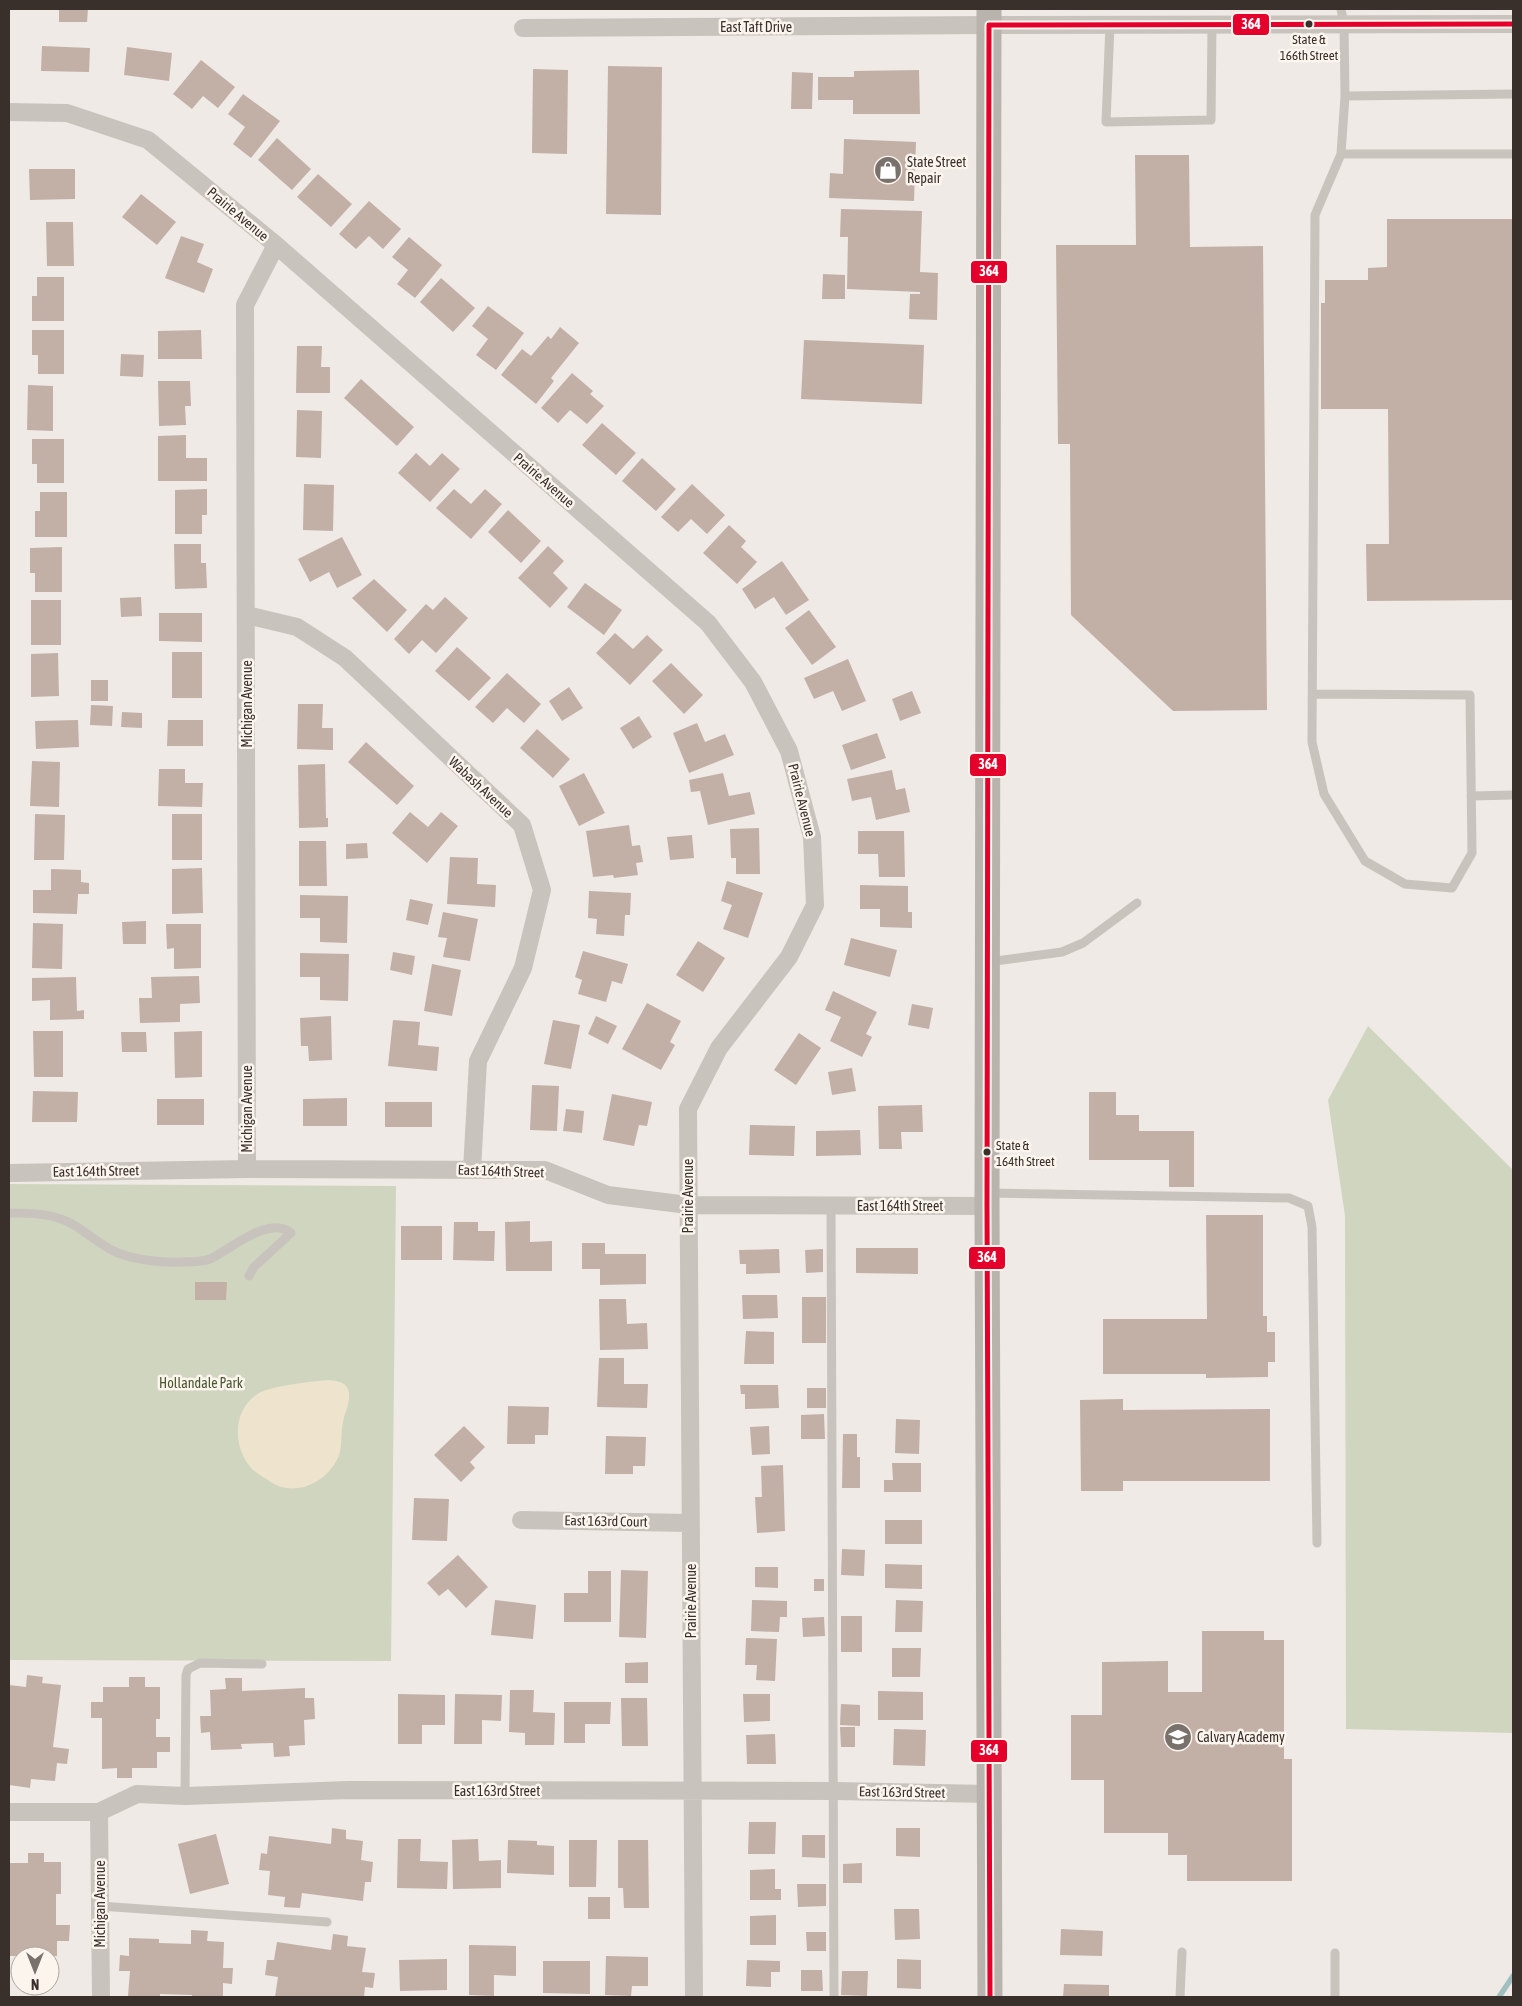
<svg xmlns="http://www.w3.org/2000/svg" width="1522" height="2006" viewBox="0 0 1522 2006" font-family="'Asap Condensed',sans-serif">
<rect width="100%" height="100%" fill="#efeae5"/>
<path fill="#d0d5c0" d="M1368,1026l145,144v563l-167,-4 -1,-513 -17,-116z
M9,1184l387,2 -5,475 -382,-1z"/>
<path fill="#eee3cd" d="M329,1380c8,1 16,2 19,9 4,11 -3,22 -5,33 -2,10 -1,21 -3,30 -9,30 -47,48 -72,28 -5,-3 -12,-7 -16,-11 -20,-22 -20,-60 7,-76 12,-7 55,-12 70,-13z"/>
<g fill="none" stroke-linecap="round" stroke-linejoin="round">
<path stroke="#a2bfc0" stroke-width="5.5" d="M1499,1997l14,-21"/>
</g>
<path fill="#c2b0a7" d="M59,9h29l-1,13h-28z
M42,46l48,2 -1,24 -48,-1z
M127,47l45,6 -3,28 -45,-6z
M201,60l34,27 -17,21 -15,-12 -11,13 -19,-15z
M608,66l54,1 -1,148 -55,-1z
M533,69l35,1 -1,84 -35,-1z
M919,70l1,44h-67v-14h-35v-23h36v-6z
M792,72l21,1 -1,36h-21z
M243,94l37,27 -29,37 -18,-14 12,-17 -17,-13z
M277,138l34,31 -19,21 -34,-30z
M844,139l72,3 -2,59 -85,-3 1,-25 13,1z
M1135,155h54l1,92 73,-1 4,464 -94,1 -102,-96 -1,-171h-12l-2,-199h80z
M29,169h46v30l-45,1z
M318,174l34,30 -21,23 -34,-30z
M141,194l35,28 -19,23 -35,-28z
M369,201l32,28 -18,20 -14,-13 -13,13 -17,-15z
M841,209l81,2 -2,61 18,1 -1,47 -28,-1 1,-25h10v-2l-73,-3 1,-52h-8z
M1387,219h126v381l-146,1 -1,-57h23l-1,-135h-67v-106h4v-23h43v-12l19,-1z
M46,222h27l1,44h-27z
M181,236l23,8 -7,18 16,7 -9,24 -39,-15z
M409,237l33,28 -27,33 -18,-14 11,-14 -16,-13z
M823,274l22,1v24h-23z
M37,277h27v44h-32v-25h5z
M441,278l34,30 -22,24 -33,-30z
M488,306l36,27 -28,37 -20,-15 12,-16 -16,-13z
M560,327l19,16 -28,35 3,3 -18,23 -35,-29 21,-26 9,7 17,-20 3,3z
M32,330h32v44h-26v-19h-6z
M201,330l1,29h-44v-28z
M804,340l120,5 -2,59 -121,-5z
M297,346h25l-1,21h9v26h-34z
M121,354l23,1 -1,22 -23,-1z
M572,373l21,18 -3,3 14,12 -17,18 -17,-14 -12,13 -17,-15z
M361,379l53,48 -17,19 -53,-48z
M158,381h32l1,25h-6l1,19 -27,1z
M28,385l25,1v45l-26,-1z
M297,410l25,1 -1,47 -25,-1z
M602,423l34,30 -20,22 -34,-30z
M186,435v23h21v23h-49v-45z
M32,439h32v44h-27v-19h-5z
M416,453l14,13 12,-13 18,16 -30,33 -32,-29z
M642,458l34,31 -20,22 -34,-30z
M304,484l30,1 -1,46 -30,-1z
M692,484l33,31 -18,19 -16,-15 -13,13 -17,-15z
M207,489v26h-5v19h-27v-44z
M454,489l17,15 14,-15 17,15 -31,35 -35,-31z
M40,492h27v45h-32v-26h5z
M508,510l33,31 -20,22 -33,-31z
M729,525l17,16 -5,6 16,15 -20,22 -34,-31z
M342,537l20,38 -25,13 -8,-16 -19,10 -12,-23z
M174,544h27v19h5l1,25 -32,1z
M548,546l16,15 -11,12 15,15 -18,20 -32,-30z
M62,547v45h-27v-19h-5v-25z
M782,561l27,39 -23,15 -12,-18 -19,12 -13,-20z
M374,579l33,31 -20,22 -35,-34z
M585,583l37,27 -18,25 -37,-28z
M141,597l1,19 -21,1 -1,-19z
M445,597l23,21 -32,35 -14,-13 -13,14 -15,-15 32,-35 7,6z
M31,600h30v45h-30z
M809,610l27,37 -24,18 -27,-37z
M159,613h43v29l-43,-1z
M615,633l18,16 14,-14 16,15 -33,35 -34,-32z
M457,647l34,31 -22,23 -34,-30z
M172,652h30v46h-30z
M58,653l1,43 -28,1v-43z
M848,659l18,42 -24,10 -9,-20 -19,8 -10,-21z
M671,663l32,32 -19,19 -32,-33z
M507,673l34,31 -17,19 -17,-15 -14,15 -18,-16z
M91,680h17v21h-17z
M569,687l14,21 -21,13 -13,-20z
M912,691l9,22 -21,8 -8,-22z
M298,704h25l-1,24h11v22l-36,-1z
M91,705l22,1 -1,20 -22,-1z
M122,712l20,1v15l-21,-1z
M639,716l13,21 -19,12 -13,-21z
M78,720l1,27 -43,2 -1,-28z
M168,720h35v26h-36z
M697,723l8,19 20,-8 9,21 -45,18 -16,-40z
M537,729l33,30 -17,19 -33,-30z
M877,733l9,25 -35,12 -9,-25z
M366,742l48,44 -17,19 -49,-43z
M32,761l28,1 -1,45 -29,-1z
M325,764l1,54h2v9l-29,1 -1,-63z
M159,769h26v14h18l-1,24 -44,-1z
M892,770l4,20 9,-2 5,24 -34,8 -5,-23 -19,4 -5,-22z
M584,773l21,40 -26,13 -20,-40z
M723,773l6,23 21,-4 5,22 -47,11 -8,-34 -9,1 -2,-12z
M410,812l18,15 13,-15 17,14 -31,37 -35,-30z
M35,814l30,1 -1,45h-30z
M172,814h30v46h-30z
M629,825l3,21 8,-1 3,17 -7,1 2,12 -24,3 -1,-3 -20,2 -7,-46z
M759,828l1,46h-24v-16h-5l-1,-29z
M858,831h46l1,46h-26l-1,-23h-20z
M692,835l2,23 -24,2 -3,-23z
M299,841h27l1,45h-28z
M367,843l1,15 -22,1v-15z
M450,857l28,1 -1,26 19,1 -1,22 -48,-3z
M202,868l1,45 -31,1v-45z
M51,869l30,1v12l8,1v11h-11l-1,20 -44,-1v-23h18z
M727,881l36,12 -15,45 -25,-9 9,-24 -11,-4z
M860,885l48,1v26h4v16l-32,-1v-18h-20z
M589,891l42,2 -1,22h-5l-1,21 -28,-2 1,-15 -9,-1z
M300,895l48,1 -1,47 -27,-1v-24h-20z
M410,899l23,5 -5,21 -22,-5z
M443,912l35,7 -8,42 -27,-4 4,-19 -9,-1z
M146,921v23h-23l-1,-22z
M33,923l30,1 -1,45 -30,-1z
M166,924h35v44l-27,1v-21l-7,1z
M851,938l46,12 -7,27 -46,-12z
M698,941l27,17 -22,34 -27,-17z
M583,951l45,13 -6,20 -10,-3 -6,21 -28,-8 4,-14 -7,-3z
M393,952l22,4 -3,19 -22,-5z
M300,953l49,1 -1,47 -28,-1v-23h-20z
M432,964l29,6 -9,46 -28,-5z
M199,976l1,27 -20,1v18l-40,1 -1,-25h13l-1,-21z
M76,977l1,34 7,-1v9l-34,1v-20l-18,1v-23z
M833,991l44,21 -11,22 6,3 -10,20 -32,-16 11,-24 -16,-7z
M647,1003l34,18 -11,21 5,3 -14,25 -39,-21z
M912,1004l21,4 -4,21 -21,-4z
M331,1016l1,44 -23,1 -1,-15h-7l-1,-28z
M596,1016l21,10 -9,18 -20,-10z
M393,1020l27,2 -2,23 21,2 -2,24 -49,-5z
M553,1020l27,5 -9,44 -27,-5z
M33,1031h30v46h-29z
M202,1031v46l-27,1 -1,-46z
M121,1032h25l1,20h-25z
M799,1033l22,15 -25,37 -22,-15z
M852,1068l4,23 -24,4 -4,-23z
M532,1085l27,1 -2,45 -27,-1z
M33,1091l45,1 -1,30h-45z
M1089,1092h27v23h23v16h55v56h-25v-27h-80z
M612,1094l40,8 -5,24 -8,-1 -5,21 -31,-6z
M347,1098v28h-44v-27z
M157,1099h47v26h-47z
M385,1102h47v25h-47z
M922,1105l1,27h-22l1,17h-23l-1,-43z
M566,1109l18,2 -2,22 -19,-2z
M750,1125l45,1 -1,30 -45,-1z
M860,1130l1,25 -45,1v-25z
M1206,1215h57v101h4v16h8v30h-7v15l-62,1v-4h-103v-55h104z
M530,1221v21l22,-1v30h-46l-1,-49z
M454,1222h24v9h17l-1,30 -41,-1z
M401,1226h41v34h-41z
M582,1243h23v11h41v30l-46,1v-16h-18z
M856,1248h62v26l-62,-1z
M779,1249l1,24 -34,1v-10h-6l-1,-14z
M823,1249v23l-17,1 -1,-23z
M195,1282h32l-1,18h-31z
M742,1295h35l1,23 -35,1z
M802,1297h24v46h-24z
M599,1299h27l1,25 20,-1 1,26 -48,1z
M746,1331l28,1v32h-30z
M599,1358h25v26h24l-1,24 -50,-1z
M740,1385h38l1,23 -34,1v-15h-4z
M807,1388h19v20h-19z
M1123,1399v11l147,-1v72h-147v10h-42l-1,-91z
M508,1406l41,1 -1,28h-13v9h-28z
M824,1414l1,25h-24v-24z
M896,1419l24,1 -1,34 -24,-1z
M464,1426l21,21 -15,15 5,6 -14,14 -27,-27z
M769,1426l1,28 -18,1 -2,-28z
M843,1434h14v23h3v31h-18z
M606,1436l40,1 -1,29h-12v8h-28z
M892,1463h29v29h-37v-12h9z
M783,1465l2,66 -28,2 -2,-36h7l-1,-31z
M414,1498l35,1 -2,42 -35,-1z
M885,1520h37v24h-37z
M842,1549l23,1 -1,26 -23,-1z
M458,1555l30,32 -22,21 -18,-19 -9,7 -12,-13z
M885,1564l37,1v24l-37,-1z
M755,1567h23v21l-23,-1z
M621,1570l27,1 -2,67 -27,-1z
M588,1571h23v51h-47v-29h24z
M814,1579h10v12h-10z
M495,1600l41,5 -3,34 -42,-4z
M752,1600l35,1v16h-7l-1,15 -28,-1z
M896,1600l27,1 -1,31h-27z
M841,1616h21v36h-21z
M824,1617l1,19 -22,1 -1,-19z
M1202,1631h62v9h20v119h8v122h-105v-26h-19v-22h-64v-53h-33v-65h31v-53l66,-1v31h34z
M746,1638l31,1 -2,42 -19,-1 1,-15h-12z
M892,1648h29l-1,29h-28z
M648,1662v21h-23v-20z
M27,1675l16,2 -1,6 19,2 -8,62 16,2 -2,15 -10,-1 -2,18 -24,-2 -1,9 -21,-3v-100l17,2z
M129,1677h16v10h15v32h-4v18h14v15h-13v16h-25v10h-15v-10l-15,1v-51h-11v-16h12v-15h26z
M225,1678h17v13l63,-3v10h9l1,21 -11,1 1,25 -16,1 1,10 -16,1 -1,-14 -32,1 1,5 -31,1 -1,-18 -9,1 -1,-17h11l-1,-26 16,-1z
M510,1690h24l-1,22 22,1 -1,32h-29v-12l-16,-1z
M878,1691l45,1v28h-45z
M398,1694l47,1v30h-23v19h-24z
M455,1694l47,1 -1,26 -19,-1v24h-28z
M743,1694h27v27l-26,1z
M621,1698h26l1,48h-26z
M564,1702h47l-1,22h-25v19h-21z
M841,1704l19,1v21l-20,-1z
M840,1727h15v20h-14z
M894,1729l32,1 -1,36 -32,-1z
M775,1734l1,30h-29l-1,-29z
M749,1822h27l-1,32h-27z
M332,1828l14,2v9l17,2 -2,19 12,2 -2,20h-6l-2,19 -61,-8 -2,15 -16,-1 1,-10 -17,-2 2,-24 -11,-1 2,-17 6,1 2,-18 62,8z
M896,1828h24v29l-24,-1z
M216,1834l13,50 -39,10 -12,-50z
M802,1835h23v23l-23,-1z
M398,1839h23l-1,22 28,1 -1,27 -50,-1z
M478,1839l1,22 22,-1v28l-48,1 -1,-49z
M508,1840l29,1v4l17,1v29l-47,-2z
M569,1840h28l-1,47h-27z
M618,1840h30l1,68h-25l-1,-20h-5z
M28,1853h16v9h17v32h-5v31h14l-1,16h-12v15h-37v10h-4v-10h-7v-93h19z
M862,1863v20h-19v-19z
M775,1869v20h6v11h-31v-30z
M797,1884h29v22l-28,1z
M588,1897h22v22h-22z
M894,1909h25l1,30 -25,1z
M776,1915v30h-26v-29z
M1061,1929l42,2 -1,25 -42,-1z
M191,1930l17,1 -1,10 17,1 -1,26h10l-1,16 -9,-1v14h-31v-2l-32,-1v3l-32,-1 2,-25h-11l1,-16 9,1v-18l30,1v4l32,1z
M806,1932h20v19h-19z
M333,1934l15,2 -1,10 19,2 -4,24 13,1 -2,15 -8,-1 -1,10h-89l3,-20 -13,-2 2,-15h7l3,-18 54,8z
M469,1945l47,1v30l-22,-1v21l-25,-1z
M606,1956l42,1v29h-16l-1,10 -26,-1z
M447,1959v31l-47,1 -1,-31z
M897,1959l24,1v29l-24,-1z
M747,1960l33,1v11h-9v15l-25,-1z
M543,1961h47v33l-47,-1z
M801,1970h21l1,21h-22z
M842,1971h26l-1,25 -26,-1z
M1064,1984l45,1v12h-46z"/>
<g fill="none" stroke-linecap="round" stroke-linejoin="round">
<path stroke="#c9c3be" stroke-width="9" d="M1341,9l3,15 1,72 168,-2
M1110,25l-4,97 105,-2 1,-95
M1345,96l-4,58h172
M1313,694l157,1 2,158 -20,35 -47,-4 -40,-23 -41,-67 -12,-52 3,-527 26,-61
M1471,796l42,-1
M988,962l74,-10 21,-9 54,-40
M988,1193l301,5 19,8 4,21 5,316
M831,1205l3,792
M9,1213c16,0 34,0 49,5 22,6 39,27 60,35 18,7 44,10 64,9 9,0 23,0 30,-4 20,-10 58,-43 79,-25l-37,34 -5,9
M185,1796l1,-121 2,-6 12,-6 62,1
M100,1906l227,16
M1180,1997l2,-45
M1335,1997v-44"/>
<path stroke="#c9c3be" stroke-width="18" d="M523,28l466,-3 524,-1
M9,112l58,1 81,27 128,105 432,378 45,59 36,69 23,86 3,68 -26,52 -70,91 -31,61 6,888
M247,615l50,12 48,31 177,167 20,65 -19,78 -45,93 -6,109
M247,1169l-2,-864 31,-60
M9,1173l238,-4 298,1 63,25 80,10 299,1
M521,1520l169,3
M9,1812h90l38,-18 48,2 163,-6 486,1 155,3
M99,1812l2,185"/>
<path stroke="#b9b3ae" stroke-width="25" d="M989,9l-2,1197 3,791"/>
<g stroke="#fbf5ee" stroke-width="9">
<path id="bus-1" d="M989,25l-2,1181 3,791
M989,25l524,-1"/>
</g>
<use href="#bus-1" stroke="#e4002b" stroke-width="5"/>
</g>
<defs>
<g id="shop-disc" transform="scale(1.4375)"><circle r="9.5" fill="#79716c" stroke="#fbf5ee"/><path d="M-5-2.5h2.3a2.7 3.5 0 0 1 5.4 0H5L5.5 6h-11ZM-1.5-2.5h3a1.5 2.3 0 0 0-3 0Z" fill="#fff"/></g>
<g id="school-disc" transform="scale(1.4375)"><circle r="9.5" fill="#79716c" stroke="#fbf5ee"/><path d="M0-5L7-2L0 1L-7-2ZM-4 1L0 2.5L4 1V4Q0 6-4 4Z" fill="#fff"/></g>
</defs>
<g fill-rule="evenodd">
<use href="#shop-disc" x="888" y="170"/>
<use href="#school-disc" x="1178" y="1737"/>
</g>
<g fill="#3a302b" stroke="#fbf5ee" stroke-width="2">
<circle cx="1309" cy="24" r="4.5"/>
<circle cx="987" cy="1152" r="4.5"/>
</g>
<g text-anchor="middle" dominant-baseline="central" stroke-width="5" stroke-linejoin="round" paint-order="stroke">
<g font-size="13" fill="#3a302b" stroke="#fbf5ee">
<text x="1309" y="39">State &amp;<tspan x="1309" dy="16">166th Street</tspan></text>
<text x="996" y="1145" text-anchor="start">State &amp;<tspan x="996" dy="16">164th Street</tspan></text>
</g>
<g font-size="14" fill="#3a302b" stroke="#fbf5ee">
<text x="756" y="27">East Taft Drive</text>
<text transform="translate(238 214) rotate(40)">Prairie Avenue</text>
<text transform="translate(544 480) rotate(41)">Prairie Avenue</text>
<text transform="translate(247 704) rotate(-90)">Michigan Avenue</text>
<text transform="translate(481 787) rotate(43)">Wabash Avenue</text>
<text transform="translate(802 800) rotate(76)">Prairie Avenue</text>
<text transform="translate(247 1109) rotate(-90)">Michigan Avenue</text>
<text transform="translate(96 1171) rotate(-1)">East 164th Street</text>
<text transform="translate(501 1171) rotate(2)">East 164th Street</text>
<text transform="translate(688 1196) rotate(-90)">Prairie Avenue</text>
<text x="900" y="1206">East 164th Street</text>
<text transform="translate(606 1521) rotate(1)">East 163rd Court</text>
<text transform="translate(691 1601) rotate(-90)">Prairie Avenue</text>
<text x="497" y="1791">East 163rd Street</text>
<text transform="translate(902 1792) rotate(1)">East 163rd Street</text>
<text transform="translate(100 1904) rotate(-90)">Michigan Avenue</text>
</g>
<g font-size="14" fill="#3a302b" stroke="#fbf5ee" text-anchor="start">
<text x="907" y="162">State Street<tspan x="907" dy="16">Repair</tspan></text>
<text x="1197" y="1737">Calvary Academy</text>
</g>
<g font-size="14" fill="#48582f" stroke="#fbf5ee">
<text x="201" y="1383">Hollandale Park</text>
</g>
</g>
<g stroke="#fbf5ee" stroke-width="2">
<rect x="1232" y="13" width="38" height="23" rx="5" fill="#e4002b"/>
<rect x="970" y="260" width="38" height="24" rx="5" fill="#e4002b"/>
<rect x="969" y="753" width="38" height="24" rx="5" fill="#e4002b"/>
<rect x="968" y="1246" width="38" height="24" rx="5" fill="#e4002b"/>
<rect x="970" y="1739" width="38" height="24" rx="5" fill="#e4002b"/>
</g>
<g font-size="14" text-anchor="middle" font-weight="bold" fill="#fff">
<text x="1251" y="29">364</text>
<text x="989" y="276">364</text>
<text x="988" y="769">364</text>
<text x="987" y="1262">364</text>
<text x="989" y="1755">364</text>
</g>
<rect width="1522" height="2006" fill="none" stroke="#3a302b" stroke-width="20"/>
<g transform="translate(35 1971) rotate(180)"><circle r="24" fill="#fbf5ee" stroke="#aea6a0"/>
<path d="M0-4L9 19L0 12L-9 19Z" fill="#79716c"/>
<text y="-8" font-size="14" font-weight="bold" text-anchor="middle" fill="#3a302b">N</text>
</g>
</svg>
